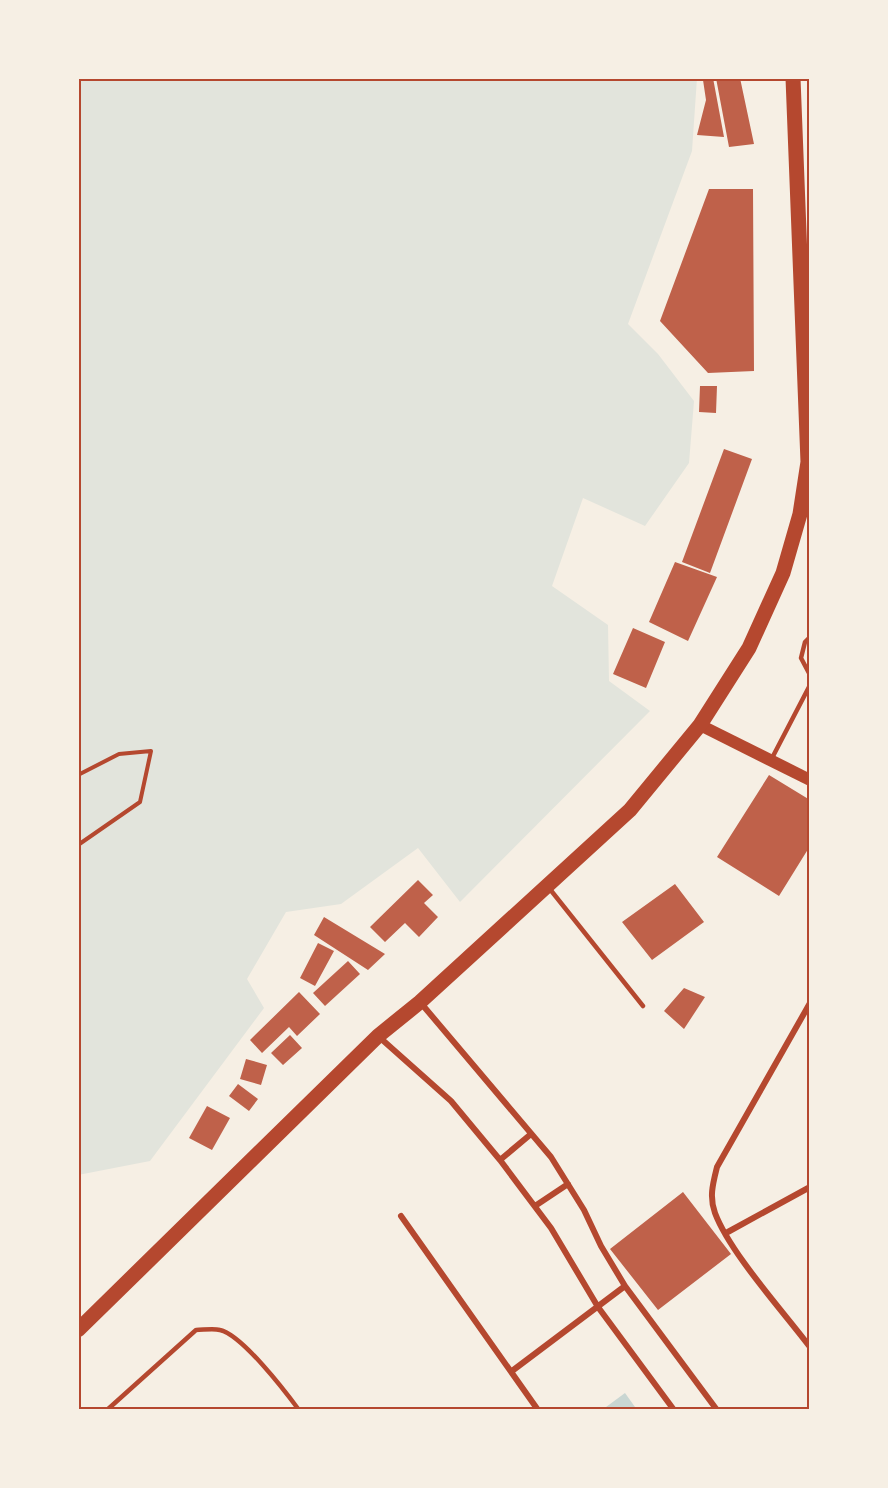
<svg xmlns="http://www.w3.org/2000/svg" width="888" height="1488" viewBox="0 0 888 1488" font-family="Figtree,sans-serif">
<rect width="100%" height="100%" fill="#f6efe4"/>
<path fill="#e2e4dc" d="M78,78h619l-5,73 -64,173 30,30 36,47 -5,62 -44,63 -62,-28 -31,88 56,39 1,56 41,30 -190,191 -42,-54 -77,56 -55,8 -39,67 17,29 -114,153 -72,14z"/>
<path fill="#c9d6d2" d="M625,1393l10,14 -5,3h-28z"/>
<path fill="#bf614a" d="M713,78l11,59 -27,-2 9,-35 -3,-20z
M716,78h24l14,66 -25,3z
M808,78h2v29h-3z
M709,189h44l1,182 -46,2 -48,-52z
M700,386h17l-1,27 -17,-1z
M724,449l28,10 -42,114 -28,-11z
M675,562l42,15 -29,64 -39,-19z
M633,628l32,14 -19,46 -33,-14z
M769,775l41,25v46l-31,50 -62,-39z
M418,880l15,15 -9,8 14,14 -19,20 -14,-14 -20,19 -15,-15z
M675,884l29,38 -52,38 -30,-38z
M324,917l61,37 -17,16 -54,-35z
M318,943l16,8 -19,35 -15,-8z
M348,961l12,13 -35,32 -12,-13z
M684,988l21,9 -21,32 -20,-18z
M299,992l21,22 -23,22 -8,-9 -27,26 -12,-13z
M290,1035l12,13 -19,17 -12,-12z
M246,1059l21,6 -6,20 -21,-6z
M238,1084l20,15 -9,12 -20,-15z
M207,1106l23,12 -18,32 -23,-12z
M683,1192l48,62 -73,56 -48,-61z"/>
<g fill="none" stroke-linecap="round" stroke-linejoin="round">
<path stroke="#b5482f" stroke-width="4" d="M78,775l41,-21 32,-3 -11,51 -62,43"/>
<path stroke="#b5482f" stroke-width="4.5" d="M810,637l-5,5 -4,16 9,17
M771,760l39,-75
M549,888l94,118
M107,1410l89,-80c7,0 17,-2 24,0 22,5 65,61 79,80"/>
<path stroke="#b5482f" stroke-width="6" d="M420,1002l131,155 33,53 17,36 24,40 92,124
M810,1003l-93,164c-4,16 -8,30 -2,46 15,40 68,98 95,134
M378,1036l73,65 49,59 51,68 47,79 76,103
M500,1160l31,-26
M535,1206l33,-22
M401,1216l137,194
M726,1233l84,-46
M512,1371l113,-85"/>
<path stroke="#b5482f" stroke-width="12" d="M700,725l110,55"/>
<path stroke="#b5482f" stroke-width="15" d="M78,1330l300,-294 42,-34 210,-192 70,-85 49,-77 34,-75 17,-59 8,-52 -15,-384"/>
</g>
<rect width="888" height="1488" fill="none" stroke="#f6efe4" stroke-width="159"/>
<rect x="80" y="80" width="728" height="1328" fill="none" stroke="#b5482f" stroke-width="2"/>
</svg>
